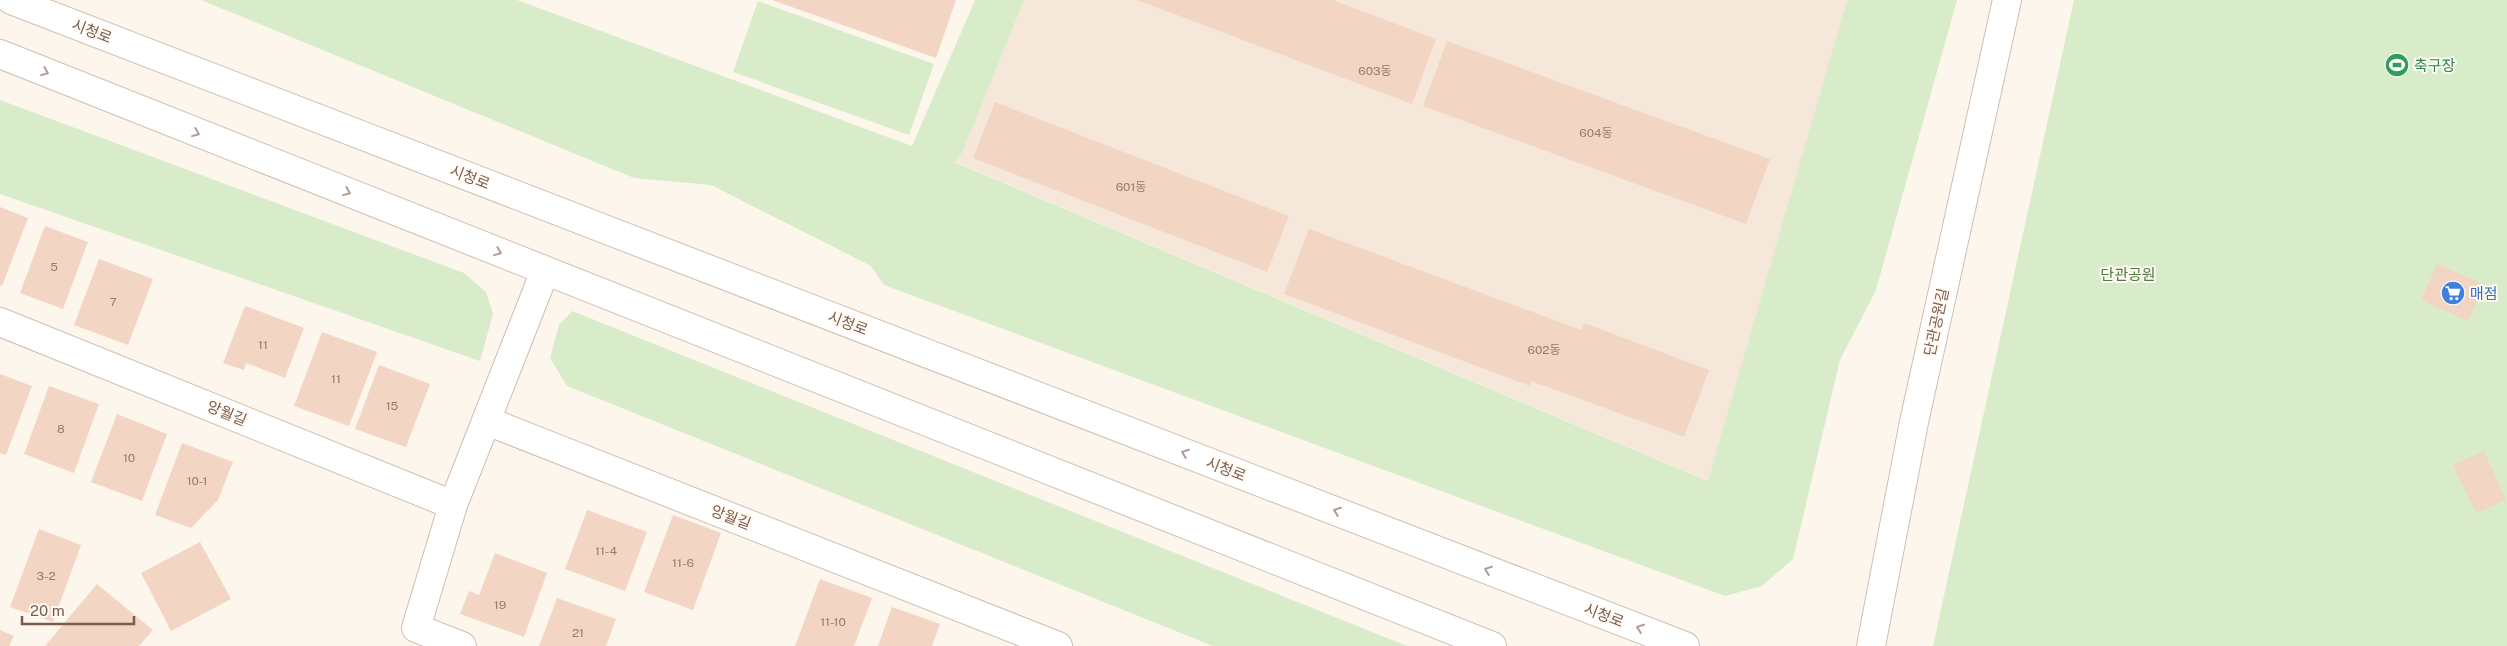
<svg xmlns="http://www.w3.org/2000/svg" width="2507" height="646" viewBox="0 0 2507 646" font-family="'Public Sans','Noto Sans KR',sans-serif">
<rect width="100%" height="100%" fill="#fdf6ec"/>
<path fill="#f5e8da" d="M1010,0h837l-138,481 -763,-323z"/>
<path fill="#d8ecc9" d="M201,0h316l395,146 63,-146h49l-62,153 -8,9 754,319 139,-481h110l-81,290 -36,70 -47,199 -31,27 -37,10 -841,-311 -13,-19 -160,-81 -77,-7z
M2074,0h433v646h-574z
M758,1l176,63 -25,71 -176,-63z
M0,100l464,173 22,19 7,22 -13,47 -480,-167z
M572,311l835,335h-194l-646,-260 -17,-28 9,-33z"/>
<path fill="#f3d5c3" d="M772,0h184l-20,58z
M1137,0h196l103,39 -24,65z
M1447,41l323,118 -24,65 -323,-118z
M995,102l294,114 -22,56 -294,-114z
M0,207l28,11 -26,68 -2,-1z
M45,226l43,16 -25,67 -43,-16z
M1309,229l272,101 3,-7 125,47 -25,67 -153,-56 -1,5 -246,-92z
M99,259l54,20 -25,66 -54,-20z
M2437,264l48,21 -17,36 -47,-21z
M245,306l59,22 -19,50 -39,-15 -2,7 -21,-7z
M322,332l55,20 -28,74 -55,-20z
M379,365l51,19 -24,63 -51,-18z
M0,374l32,12 -26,69 -6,-2z
M49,386l50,18 -25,69 -50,-19z
M117,414l50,20 -25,67 -51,-19z
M182,443l51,19 -15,38 -27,28 -36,-13z
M2484,451l22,49 -30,13 -23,-48z
M587,510l60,22 -22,59 -60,-22z
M673,515l48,18 -28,77 -49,-18z
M39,529l42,16 -28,77 -43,-15z
M200,542l31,57 -60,32 -30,-58z
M495,553l52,20 -23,64 -64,-23 9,-23 10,4z
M820,579l52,19 -18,48h-59z
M97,584l56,46 -14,16h-94z
M557,598l59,21 -10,27h-67z
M892,607l48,17 -8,22h-54z
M0,630l14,6 -5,10h-9z"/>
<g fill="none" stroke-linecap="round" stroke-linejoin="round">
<g stroke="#d1beb0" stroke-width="30">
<path id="minor" d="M11,0l1674,646
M0,54l1492,592
M0,322l453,183
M487,421l571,225
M462,646l-46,-18 37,-123 92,-234
M1871,646l43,-224 93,-422"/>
</g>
<use href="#minor" stroke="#fff" stroke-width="28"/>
</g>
<defs><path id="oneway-chevron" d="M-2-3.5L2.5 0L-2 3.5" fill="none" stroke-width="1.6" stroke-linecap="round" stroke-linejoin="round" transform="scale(1.25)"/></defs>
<g stroke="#af9d94">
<use href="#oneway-chevron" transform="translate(45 72) rotate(22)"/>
<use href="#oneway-chevron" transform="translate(196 133) rotate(22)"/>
<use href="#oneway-chevron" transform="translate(347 192) rotate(22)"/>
<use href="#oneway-chevron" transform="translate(498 252) rotate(22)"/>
<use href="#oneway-chevron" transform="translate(1185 453) rotate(-159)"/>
<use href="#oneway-chevron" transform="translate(1337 511) rotate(-159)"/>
<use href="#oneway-chevron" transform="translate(1488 570) rotate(-159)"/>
<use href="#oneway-chevron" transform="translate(1640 628) rotate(-159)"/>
</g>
<defs>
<g id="stadium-disc" transform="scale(1.25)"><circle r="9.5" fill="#2e9e5b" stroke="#fffaf3"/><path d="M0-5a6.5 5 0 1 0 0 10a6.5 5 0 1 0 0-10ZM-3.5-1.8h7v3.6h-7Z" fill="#fff"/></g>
<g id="supermarket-disc" transform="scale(1.25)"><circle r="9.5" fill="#3f7fe0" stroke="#fffaf3"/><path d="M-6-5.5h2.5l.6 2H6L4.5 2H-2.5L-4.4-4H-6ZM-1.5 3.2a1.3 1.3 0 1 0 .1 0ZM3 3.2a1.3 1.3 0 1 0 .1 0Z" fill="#fff"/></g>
</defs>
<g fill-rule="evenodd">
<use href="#stadium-disc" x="2397" y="65"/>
<use href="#supermarket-disc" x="2453" y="293"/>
</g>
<g text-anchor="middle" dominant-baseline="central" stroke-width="4" stroke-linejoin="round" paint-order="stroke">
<g font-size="12" fill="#987a6a">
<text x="1375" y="71">603동</text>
<text x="1596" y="133">604동</text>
<text x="1131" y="187">601동</text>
<text x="54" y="267">5</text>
<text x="113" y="302">7</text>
<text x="263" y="345">11</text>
<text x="1544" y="350">602동</text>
<text x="336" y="379">11</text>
<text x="392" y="406">15</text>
<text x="61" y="429">8</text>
<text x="129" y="458">10</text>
<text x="197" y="481">10-1</text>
<text x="606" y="551">11-4</text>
<text x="683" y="563">11-6</text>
<text x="46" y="576">3-2</text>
<text x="500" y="605">19</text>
<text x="833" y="622">11-10</text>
<text x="578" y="633">21</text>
</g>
<g font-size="15" fill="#7a5c4d" stroke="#fffaf3">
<text transform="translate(92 31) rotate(21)">시청로</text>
<text transform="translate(470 177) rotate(21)">시청로</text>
<text transform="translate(1936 322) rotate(-78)">단관공원길</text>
<text transform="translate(848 323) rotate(21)">시청로</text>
<text transform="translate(227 413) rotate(22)">앙월길</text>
<text transform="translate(1226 469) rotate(21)">시청로</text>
<text transform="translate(731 517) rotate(21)">앙월길</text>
<text transform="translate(1604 615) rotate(21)">시청로</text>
</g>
<g font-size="15" fill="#27864d" stroke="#fffaf3" text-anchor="start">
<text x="2414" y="65">축구장</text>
</g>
<g font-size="15" fill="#537a41" stroke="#fffaf3">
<text x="2128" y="274">단관공원</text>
</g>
<g font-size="15" fill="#366cbe" stroke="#fffaf3" text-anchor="start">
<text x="2470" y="293">매점</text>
</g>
</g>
<path d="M22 616v8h112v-8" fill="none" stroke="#7a5c4d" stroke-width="2.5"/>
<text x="30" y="616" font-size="15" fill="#7a5c4d" stroke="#fffaf3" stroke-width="4" paint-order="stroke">20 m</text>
</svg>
